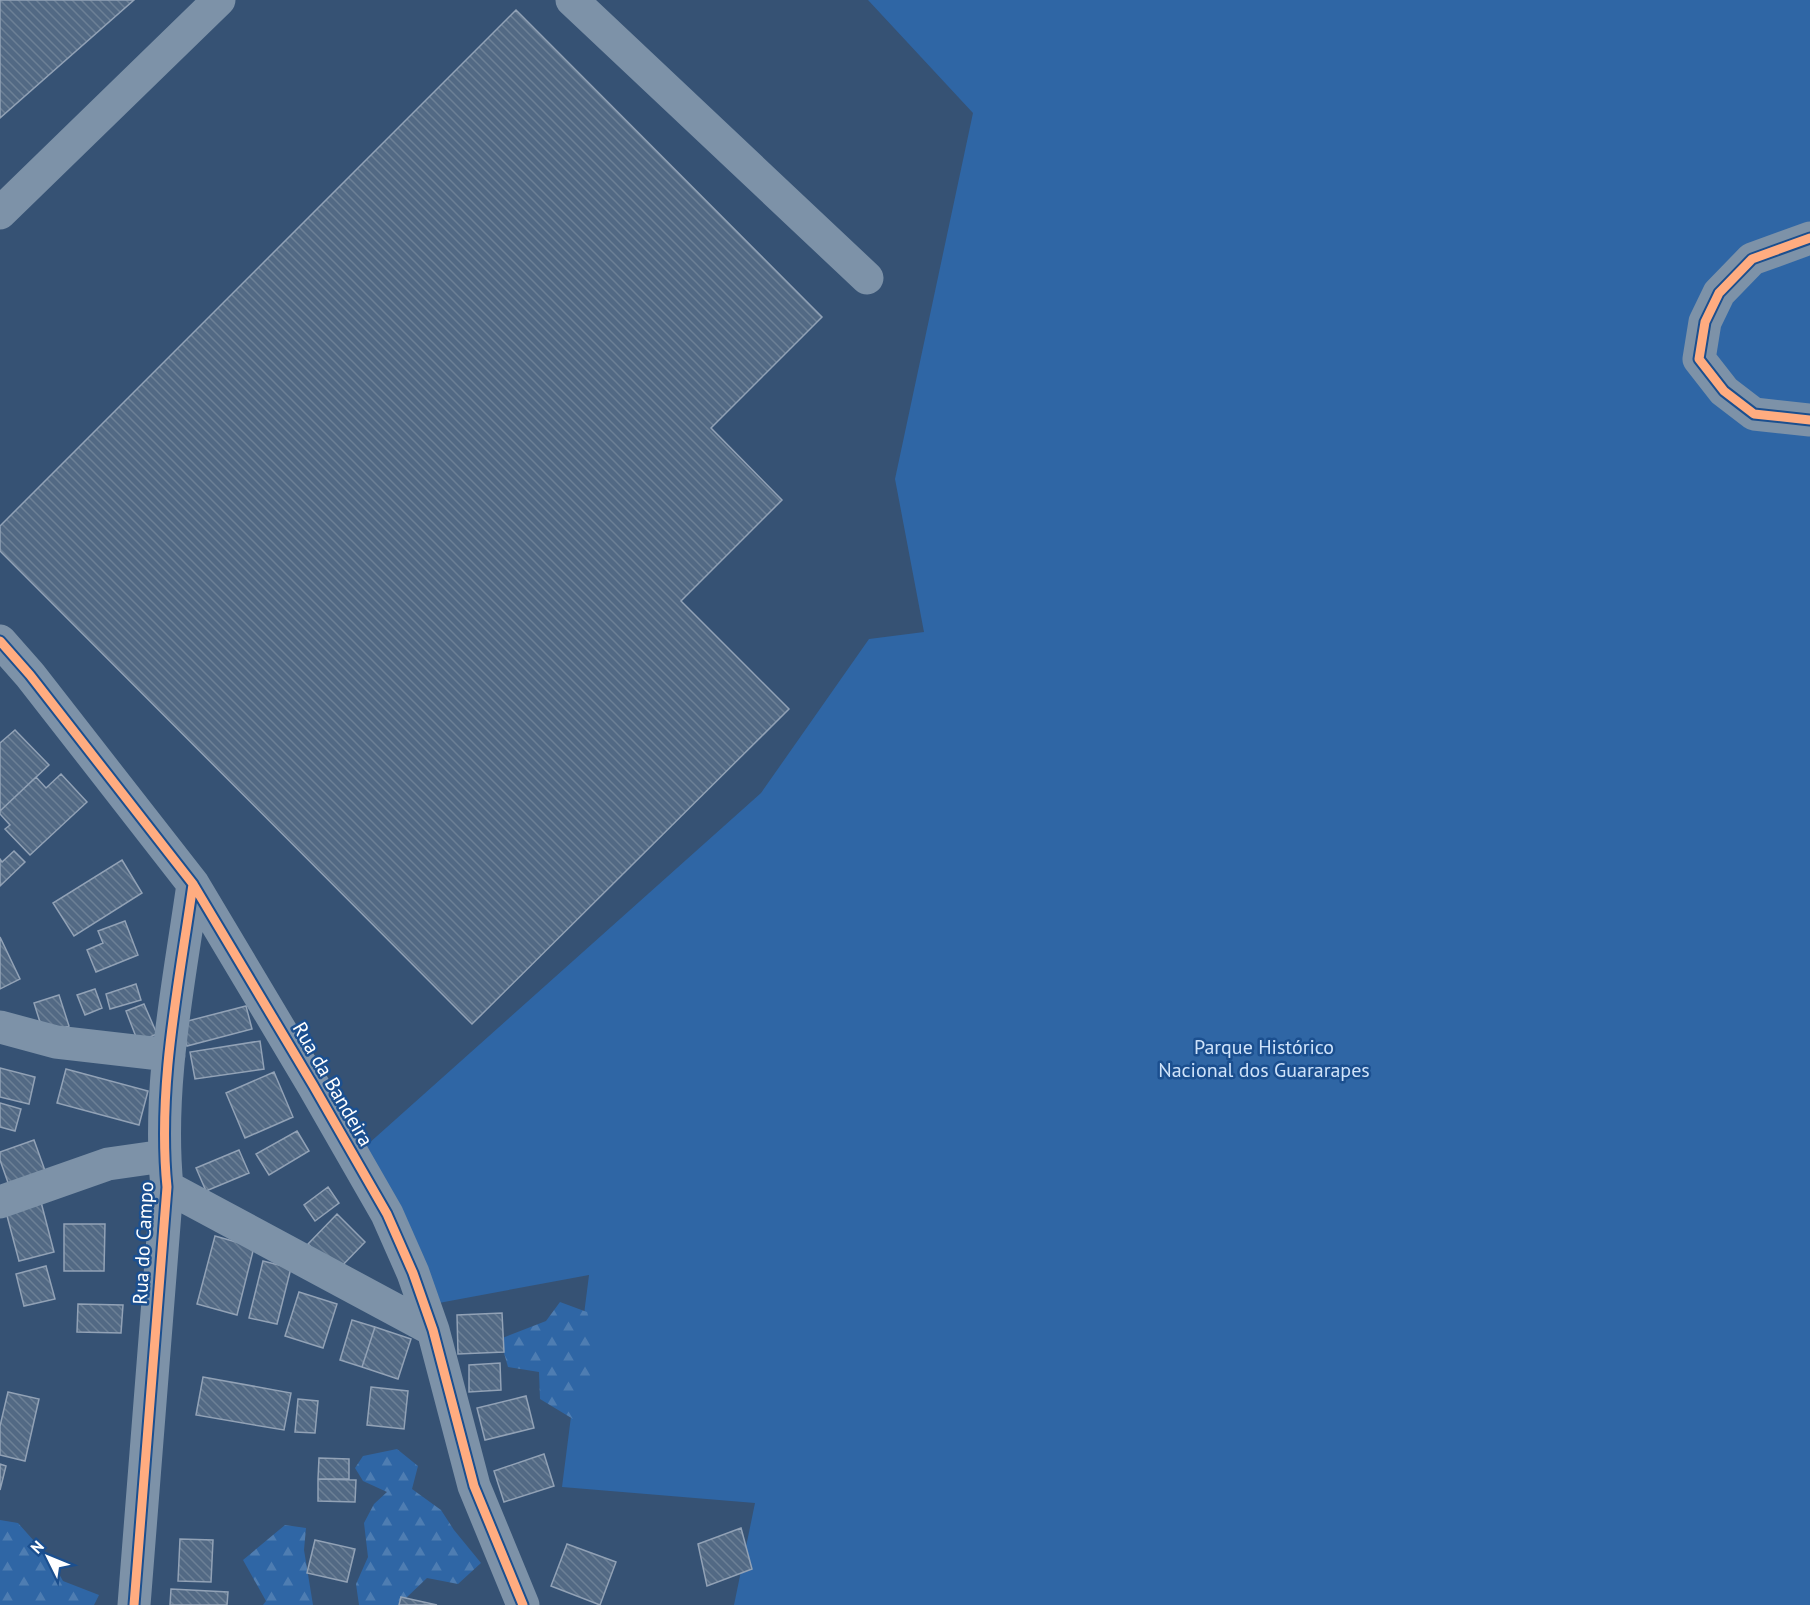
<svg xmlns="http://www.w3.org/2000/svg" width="1810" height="1605" viewBox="0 0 1810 1605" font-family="'PT Sans',sans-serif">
<defs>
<pattern id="forest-firs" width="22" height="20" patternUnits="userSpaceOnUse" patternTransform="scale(1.5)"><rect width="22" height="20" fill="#2f66a5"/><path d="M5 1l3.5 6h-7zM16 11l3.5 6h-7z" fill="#4e7db2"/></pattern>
<pattern id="building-back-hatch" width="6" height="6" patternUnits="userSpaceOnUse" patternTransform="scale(1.5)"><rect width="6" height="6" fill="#526984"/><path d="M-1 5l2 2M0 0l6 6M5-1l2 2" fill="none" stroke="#6c8096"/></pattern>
</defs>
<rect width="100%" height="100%" fill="#365274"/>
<path fill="#2f66a5" d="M868,0h942v1605h-1076l21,-102 -193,-16 27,-212 -161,30 -70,-152 403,-360 108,-154 55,-7 -29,-153 78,-366z"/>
<path fill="url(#forest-firs)" d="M560,1302l27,10 8,26 -5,42 -17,39 -33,-20 -1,-27 -31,-5 -8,-28 46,-18z
M397,1449l21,17 -6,23 29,21 13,20 27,33 -23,21 -31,-6 -22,21 -2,6h-44l-3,-21 12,-27 -4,-34 10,-19 13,-12 -24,-11 -8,-13 8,-12z
M0,1520l18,3 33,37 12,21 36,14 -5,10h-94z
M285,1525l21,3 -2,22 9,55h-50l3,-4 -23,-41z"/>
<path fill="url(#building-back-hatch)" stroke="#92a2b6" stroke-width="1.5" d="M0,0h134l-134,118z
M516,10l306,307 -111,111 71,72 -101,101 108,108 -317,315 -472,-473v-25z
M15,730l34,35 -49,46v-68z
M61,774l26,28 -57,53 -25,-26 5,-4 -10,-11v-3l36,-34 10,11z
M14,851l11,11 -25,24v-27l2,3z
M122,860l20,33 -68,43 -21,-33z
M125,921l13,34 -42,17 -9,-22 16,-7 -5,-12z
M0,937l20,42 -20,10z
M136,984l5,16 -31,9 -4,-15z
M95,989l7,19 -17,7 -8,-20z
M59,995l10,31 -25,9 -10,-32z
M144,1004l13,30 -19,8 -12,-31z
M246,1006l6,23 -65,17 -7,-23z
M260,1041l4,28 -69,10 -5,-27z
M0,1068l35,9 -6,27 -29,-7z
M66,1069l82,22 -9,34 -82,-22z
M274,1072l19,45 -48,21 -19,-45z
M0,1103l21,6 -6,22 -15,-4z
M297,1131l12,20 -40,24 -13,-21z
M34,1140l14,39 -37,12 -11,-31v-8z
M239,1150l10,23 -43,18 -10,-23z
M328,1187l11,16 -24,18 -11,-16z
M41,1202l13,50 -35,9 -13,-49z
M337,1214l28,28 -29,30 -28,-28z
M64,1224h41l-1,47h-40z
M215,1236l39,11 -17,68 -40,-11z
M263,1261l28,7 -14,56 -28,-6z
M46,1266l9,33 -31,7 -8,-32z
M299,1292l38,12 -14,44 -38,-12z
M78,1304l45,1 -2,28 -44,-1z
M502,1313l2,39 -46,2 -1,-39z
M352,1320l23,7 -13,40 -22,-7z
M375,1327l36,12 -13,40 -36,-12z
M500,1363l1,27 -32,2v-27z
M203,1377l88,16 -7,37 -88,-15z
M371,1387l37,4 -4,38 -37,-4z
M8,1392l31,7 -14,62 -25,-6v-29z
M526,1396l8,32 -49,12 -8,-32z
M298,1399l20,2 -3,32 -20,-1z
M544,1454l10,32 -50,16 -10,-31z
M319,1458l30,1v20h-31z
M0,1464l6,2 -6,24z
M318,1479l38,1 -1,22 -37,-1z
M741,1528l11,41 -45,17 -9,-42z
M180,1539l33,1 -2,42 -33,-1z
M315,1540l40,9 -8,33 -40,-9z
M567,1544l49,18 -16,43 -49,-19z
M171,1589l57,3 -1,13h-57z
M401,1597l36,8h-38z"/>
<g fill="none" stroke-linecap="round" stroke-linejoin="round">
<path stroke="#7d92a8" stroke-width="33" d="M572,0l295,278
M0,213l219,-213
M1810,238l-58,21 -33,34 -14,29 -6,37 25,32 30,23 56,6
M0,641l30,34 163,209 120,201 74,129 26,59 20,57 41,156 49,119
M0,1027l56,15 113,13
M167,1187l266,143
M0,1202l108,-38 56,-8
M134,1605l33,-418c-10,-101 12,-203 26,-303"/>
<g stroke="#1b4f8f" stroke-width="13">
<path id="cycleway" d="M1810,238l-58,21 -33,34 -14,29 -6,37 25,32 30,23 56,6
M0,641l30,34 163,209 120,201 74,129 26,59 20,57 41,156 49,119
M134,1605l33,-418c-10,-101 12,-203 26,-303"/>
</g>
<use href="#cycleway" stroke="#ffac80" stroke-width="9"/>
</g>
<g text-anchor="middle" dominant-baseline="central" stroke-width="5" stroke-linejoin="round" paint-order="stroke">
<g font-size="20" fill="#cfe3fa" stroke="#1b4f8f">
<text x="1264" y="1047">Parque Histórico<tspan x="1264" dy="23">Nacional dos Guararapes</tspan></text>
</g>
<g font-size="20" fill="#fff" stroke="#1b4f8f">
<text transform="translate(333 1084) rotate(60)">Rua da Bandeira</text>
<text transform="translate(143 1243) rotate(-87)">Rua do Campo</text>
</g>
</g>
<g transform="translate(48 1557) rotate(313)" stroke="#1b4f8f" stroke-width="4.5" paint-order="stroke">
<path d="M0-4.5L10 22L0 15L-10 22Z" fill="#ffffff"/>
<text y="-9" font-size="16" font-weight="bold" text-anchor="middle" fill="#ffffff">N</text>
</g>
</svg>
